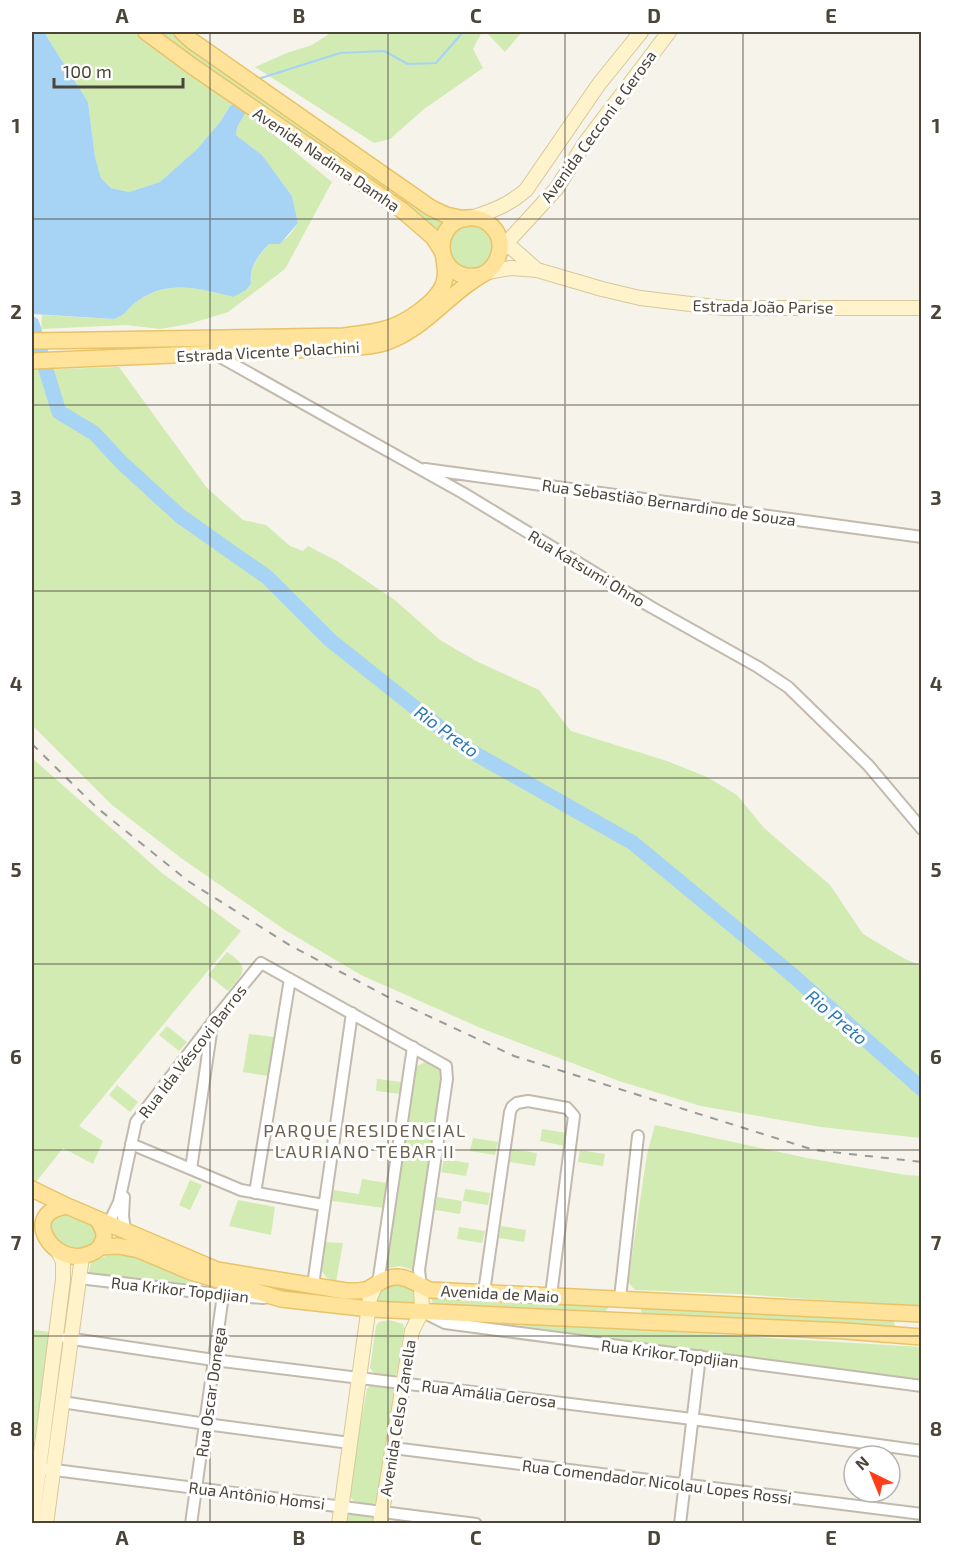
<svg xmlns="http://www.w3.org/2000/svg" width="953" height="1555" viewBox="0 0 953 1555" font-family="'Exo 2',sans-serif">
<rect width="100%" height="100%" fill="#f6f3eb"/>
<path fill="#d1ebb3" d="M44,32h91l100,71 -5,3 -10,16 -23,27 -37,33 -31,10 -18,-4 -10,-10 -6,-21 -7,-55z
M153,32h20l8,8 269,180 -11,17z
M332,32h150l-9,17 10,19 -59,41 -34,30 -16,4 -119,-76 32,-14 25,-8z
M486,32h36l-17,20z
M246,112l86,70 -47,87 -57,43 -39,12 -29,5 -34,-4 -85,4 1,-14 72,4c13,-4 14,-12 25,-19 30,-21 62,-11 94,-3l18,-13c-2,-17 7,-27 18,-40 17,-1 20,-8 29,-21l-6,-27 -30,-41 -26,-20 1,-8z
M449 246a22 22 0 1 1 44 0a22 22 0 1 1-44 0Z
M119,367l88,121 36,32 23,5 24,21 13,5 5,-5 29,15 59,40 44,39 36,21 63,29 32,41 96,30 40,16 30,18 27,33 66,57 33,49 42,25 16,7v172l-100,-11 -120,-21 -82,-25 -136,-52 -122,-54 -76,-45 -104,-72 -69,-53 -80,-80v-355z
M32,758l130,115 79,58 -162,195 24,15 -10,23 -30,-16 -27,34 -4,-2z
M227,952c24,16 17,20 1,39l-20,-16z
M167,1026l20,16 -8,9 -20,-16z
M249,1034l25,3 -6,39 -25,-4z
M429,1060l12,9 3,6 -31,195 -13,-4 -17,3 32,-202z
M377,1079l25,3 -1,12 -25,-3z
M117,1085l21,17 -8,10 -21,-17z
M655,1125l152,33 99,17 15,1v131l-183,-13 -103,-4 -7,-8 19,-128z
M542,1129l25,4 -2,13 -25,-5z
M473,1138l25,4 -3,13 -25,-4z
M512,1149l25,4 -2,13 -25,-4z
M580,1150l25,4 -2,12 -25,-4z
M444,1159l25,4 -3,13 -25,-4z
M362,1179l25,4 -3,25 -52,-7 2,-11 25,4z
M190,1180l12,5 -12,25 -11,-5z
M465,1189l25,4 -2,12 -25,-4z
M437,1197l25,4 -2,13 -25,-4z
M238,1200l37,7 -4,28 -42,-9z
M55,1211l25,4 6,7 14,8 -9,19 -21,1 -19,-15 -2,-21z
M501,1226l25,4 -2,12 -25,-4z
M459,1227l26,4 -3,12 -25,-4z
M325,1242l18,1 -7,39 -10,-5 -4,-6z
M119,1254l24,5 59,28 -114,-11 3,-14 15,-6z
M393,1281l22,7 5,19 -46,-2 3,-14z
M430,1294l179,12 -4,7 -172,-9z
M640,1307l253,9 2,11 -252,-12z
M389,1320l14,4 1,4 -7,45 -5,5 -17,-4 -5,-6 6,-42 3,-4z
M488,1321l433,26v32l-182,-22z
M32,1330l18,2 -18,124z
M372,1383h17l8,5 -17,112 -8,5 -18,-4 -5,-6 3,-25 15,-81z
M352,1512l20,3 4,3v6h-30l2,-9z"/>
<path fill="#a7d3f4" d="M32,32h12l44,70 7,55 6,21 10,10 18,4 31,-10 37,-33 23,-27 10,-16 5,-3 11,9 -9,15 -1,8 26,20 30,41 6,27 -18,21h-11c-12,13 -20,23 -18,40l-5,6 -13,7c-32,-8 -64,-18 -94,3 -11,7 -12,15 -25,19l-82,-5z"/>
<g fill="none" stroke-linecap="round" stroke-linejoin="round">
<path stroke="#a7d3f4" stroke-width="2" d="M258,79l82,-26 44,-2 24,13 28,-1 27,-31"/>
<path stroke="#a7d3f4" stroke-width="15" d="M32,324l27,88 35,21 28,30 58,53 87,61 63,63 137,109 166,94 157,130 132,116"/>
<g stroke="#c2bbad" stroke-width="14">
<path id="street" d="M215,354l248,139 188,114 107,60 30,20 80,78 54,64
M425,469l497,68
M131,1144l110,46 82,15
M191,1169l21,-143
M255,1193l35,-214
M124,1197l-1,19 2,14
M108,1225l11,-23 17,-80 76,-99 49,-60 185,103 1,13 -28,191 2,17
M79,1278l144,17 41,3
M376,1284l3,-7 34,-230
M313,1285l39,-272
M484,1292l26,-180 2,-5 5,-4 11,-2 39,7 7,8 -23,179
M620,1298l18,-162
M425,1313l20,10 477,63
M66,1338l148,22 478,59 230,32
M62,1402l144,22 144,19
M393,1448l529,66
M47,1469l429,55
M191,1524l32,-229
M680,1524l20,-168"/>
</g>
<g stroke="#d7c89a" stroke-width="16">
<path id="secondary" d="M471,218c21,-7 38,-13 55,-28l73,-106 42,-52
M501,245l10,-7 46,-50 28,-45 84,-111
M501,245l11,3 25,22
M487,272l24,-4 26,2 65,19 38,9 84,10h198
M32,1523l31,-243v-18l-5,-11
M46,1524l36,-267
M339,1524l31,-226 6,-14
M380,1524l32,-193 10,-20 -1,-24"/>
</g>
<g stroke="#e9c367" stroke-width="18">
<path id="primary" d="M146,32l46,34 211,145 30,26 9,14
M182,32l10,9 239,167 15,7 19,4
M32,341l312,-5c12,-2 25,-3 37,-6 21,-4 61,-29 64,-52 1,-5 0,-13 -1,-19
M32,361l310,-13c14,-1 28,-1 42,-5 41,-13 66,-52 103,-71 15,-12 19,-35 2,-48 -6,-5 -15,-7 -23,-6 -39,8 -28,68 16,57
M32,1189l35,17
M97,1219c6,9 10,16 4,26 -3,6 -9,8 -15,10 -32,11 -68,-42 -19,-49l150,64 129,21c9,0 17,1 24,-3 9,-5 17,-12 28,-11 11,0 21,9 32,13l492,24
M101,1247l17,-1 21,4 52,22 90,27 89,10 475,22 77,6"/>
</g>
<use href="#street" stroke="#fff" stroke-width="10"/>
<use href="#secondary" stroke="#fff3cc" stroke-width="14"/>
<use href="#primary" stroke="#ffe39b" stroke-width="15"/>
<path stroke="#9a9a9a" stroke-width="2" stroke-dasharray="8 8" stroke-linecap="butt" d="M32,744l64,63 92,74 103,65 101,53 122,57 300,94 108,12"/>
</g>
<path fill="none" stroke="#4b4438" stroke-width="1.5" stroke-opacity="0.55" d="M210,32v1492M388,32v1492M565,32v1492M743,32v1492M32,219h890M32,405h890M32,591h890M32,778h890M32,964h890M32,1150h890M32,1336h890"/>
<g text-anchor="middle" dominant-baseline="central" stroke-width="6" stroke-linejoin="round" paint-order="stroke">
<g font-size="16" fill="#4b4438" stroke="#fff">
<text transform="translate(598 126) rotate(-54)">Avenida Cecconi e Gerosa</text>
<text transform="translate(327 159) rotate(34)">Avenida Nadima Damha</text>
<text transform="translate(763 306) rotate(1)">Estrada João Parise</text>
<text transform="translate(268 351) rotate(-3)">Estrada Vicente Polachini</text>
<text transform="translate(669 502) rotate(8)">Rua Sebastião Bernardino de Souza</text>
<text transform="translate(587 568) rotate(31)">Rua Katsumi Ohno</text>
<text transform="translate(192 1051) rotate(-52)">Rua Ida Véscovi Barros</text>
<text transform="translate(180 1289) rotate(6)">Rua Krikor Topdjian</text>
<text transform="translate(500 1293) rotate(3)">Avenida de Maio</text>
<text transform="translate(670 1353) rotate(7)">Rua Krikor Topdjian</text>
<text transform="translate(210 1392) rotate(-82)">Rua Oscar Donega</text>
<text transform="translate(489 1393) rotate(7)">Rua Amália Gerosa</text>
<text transform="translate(397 1418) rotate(-81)">Avenida Celso Zanella</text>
<text transform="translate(657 1481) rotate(7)">Rua Comendador Nicolau Lopes Rossi</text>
<text transform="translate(257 1495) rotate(7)">Rua Antônio Homsi</text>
</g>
<g font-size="18" font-style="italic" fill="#2b79b4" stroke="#fff">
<text transform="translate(447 731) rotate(36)">Rio Preto</text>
<text transform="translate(837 1017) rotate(40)">Rio Preto</text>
</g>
<g font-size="18" letter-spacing="1.5" fill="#6e624f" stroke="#fff">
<text x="365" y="1130">PARQUE RESIDENCIAL<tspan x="365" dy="21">LAURIANO TEBAR II</tspan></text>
</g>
</g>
<rect width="953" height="1555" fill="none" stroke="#ffffff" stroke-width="66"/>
<g transform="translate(872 1474) rotate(317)"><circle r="28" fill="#ffffff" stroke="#b7b4af" stroke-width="1.5"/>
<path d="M0-4.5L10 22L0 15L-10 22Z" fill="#ff3e19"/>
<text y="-9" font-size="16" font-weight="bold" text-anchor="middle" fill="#4b4438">N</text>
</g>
<path d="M54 78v9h129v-9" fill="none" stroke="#4b4438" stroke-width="3"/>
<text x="63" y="78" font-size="18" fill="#4b4438" stroke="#ffffff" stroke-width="4.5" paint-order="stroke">100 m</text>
<rect x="33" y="33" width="887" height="1489" fill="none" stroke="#4b4438" stroke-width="2"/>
<g font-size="20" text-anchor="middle" font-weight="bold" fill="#4b4438">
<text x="122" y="23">A</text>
<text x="299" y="23">B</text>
<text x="476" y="23">C</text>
<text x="654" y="23">D</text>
<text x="831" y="23">E</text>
<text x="16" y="133">1</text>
<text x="936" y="133">1</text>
<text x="16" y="319">2</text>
<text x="936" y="319">2</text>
<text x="16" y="505">3</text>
<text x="936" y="505">3</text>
<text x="16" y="691">4</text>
<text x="936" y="691">4</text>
<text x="16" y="877">5</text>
<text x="936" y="877">5</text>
<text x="16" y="1064">6</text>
<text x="936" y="1064">6</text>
<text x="16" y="1250">7</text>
<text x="936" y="1250">7</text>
<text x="16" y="1436">8</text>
<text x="936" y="1436">8</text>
<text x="122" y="1545">A</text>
<text x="299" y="1545">B</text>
<text x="476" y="1545">C</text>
<text x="654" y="1545">D</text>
<text x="831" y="1545">E</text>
</g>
</svg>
